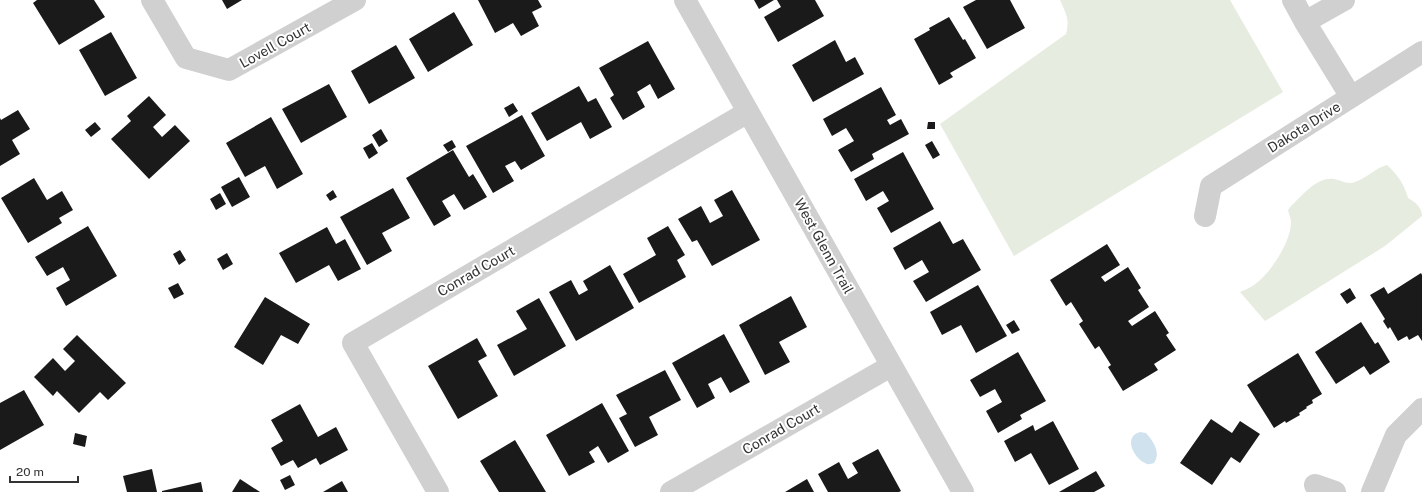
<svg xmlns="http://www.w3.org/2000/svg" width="1422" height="492" viewBox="0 0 1422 492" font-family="'Public Sans',sans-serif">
<rect width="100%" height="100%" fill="#fff"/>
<path fill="#e6ecdf" d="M1060,0h170l53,92 -269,164 -74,-132 126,-90c4,-15 0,-20 -6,-34z
M1387,165c11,10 17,19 21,33 7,4 14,9 14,18l-37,30 -120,75 -25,-29c4,-2 10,-4 14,-7 16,-11 37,-43 37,-63 0,-3 -2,-8 -3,-12l3,-4c11,-10 26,-30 43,-27 7,1 13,6 21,3 12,-4 20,-14 32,-17z"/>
<path fill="#cfe2ee" d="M1140,432l6,1c8,9 15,20 8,30 -3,1 -6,2 -9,0 -10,-4 -23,-26 -5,-31z"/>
<path fill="#1a1a1a" d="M37,0h57l11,17 -46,28 -26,-42z
M222,0h20l-15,9z
M478,0h60l4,7 -10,5 7,14 -18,10 -8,-13 -18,10z
M754,0h20l-15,9z
M777,0h38l9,16 -46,26 -14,-25 17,-10z
M976,0h34l15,28 -38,21 -24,-42z
M454,12l19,33 -45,27 -19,-33z
M949,17l14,23 2,-1 11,19 -26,15 3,4 -14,8 -25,-46 16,-9 -1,-2z
M111,32l26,46 -32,18 -26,-46z
M835,40l11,22 9,-5 9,17 -51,28 -21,-37z
M648,41l27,48 -17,10 -8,-15 -13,8 8,15 -22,13 -13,-22 4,-3 -15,-27z
M396,45l19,33 -46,26 -18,-33z
M329,84l18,33 -46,26 -19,-34z
M579,86l9,16 8,-4 16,29 -22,12 -9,-17 -34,19 -16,-28z
M881,87l15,28 -9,5 3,5 11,-6 8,15 -37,20 2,5 -23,13 -13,-22 16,-9 -8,-13 -14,8 -9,-17z
M149,96l17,19 -13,12 9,10 13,-12 15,16 -41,38 -38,-40 20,-18 -4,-5z
M513,103l5,8 -9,6 -5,-9z
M18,110l12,19 -18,11 8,14 -20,12v-48l1,2z
M522,115l23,41 -24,14 -6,-9 -10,5 9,15 -21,12 -27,-47z
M271,117l32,57 -26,15 -12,-23 -20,11 -19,-34z
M95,122l6,7 -10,8 -6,-7z
M928,122h7v7h-8z
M381,129l7,12 -9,6 -7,-12z
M452,140l4,7 -8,5 -5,-7z
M932,141l8,14 -7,4 -8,-14z
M372,143l6,10 -9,6 -6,-11z
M453,150l16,27 4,-3 14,23 -23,13 -10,-16 -12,7 9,15 -17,10 -28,-48z
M903,152l31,57 -43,24 -14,-25 12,-7 -6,-10 -17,10 -12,-22z
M239,177l11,20 -18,10 -11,-20z
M34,178l13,22 15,-9 11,19 -14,8 3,5 -34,20 -27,-45z
M393,188l17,30 -28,15 10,18 -25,14 -27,-48z
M333,190l4,7 -7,4 -4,-6z
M732,190l28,50 -48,26 -15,-26 -5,2 -14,-23 23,-13 9,17 13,-7 -9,-16z
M220,193l6,11 -10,6 -6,-11z
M940,221l13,23 10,-5 18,31 -55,32 -13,-21 16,-9 -7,-12 -17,10 -12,-22z
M88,226l29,50 -51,30 -10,-18 14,-8 -7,-13 -16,9 -12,-19z
M668,226l17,29 -8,5 9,17 -47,26 -16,-29 33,-19 -9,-17z
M327,227l9,17 9,-5 16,30 -23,12 -9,-16 -33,18 -17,-30z
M1107,244l13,21 -19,12 4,5 23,-15 13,21 -3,2 11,17 -21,14 4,5 23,-15 14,22 -3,2 10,15 -22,14 4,6 -35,21 -15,-24 3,-2 -12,-19 -4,3 -16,-25 4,-3 -12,-19 -5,4 -16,-26z
M180,250l6,10 -7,5 -6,-11z
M227,253l6,11 -10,6 -6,-11z
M610,265l24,43 -58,33 -27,-49 22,-12 8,15 9,-5 -5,-9z
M1421,273l1,2v66l-4,-6 -9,5 -2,-4 -9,5 -8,-14 -2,2 -5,-8 2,-2 -15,-24 14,-8 4,7z
M178,283l6,11 -10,5 -6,-11z
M978,285l29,51 -31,17 -15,-28 -19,10 -12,-23z
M1350,288l6,10 -9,6 -7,-10z
M791,296l16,31 -28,15 11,20 -25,13 -26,-50z
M265,297l45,27 -12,20 -17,-9 -18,30 -29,-18z
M539,298l27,48 -52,30 -17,-31 30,-16 -11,-18z
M1014,320l6,10 -8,4 -6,-9z
M1361,322l14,22 3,-2 12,20 -20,13 -6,-9 -28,18 -21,-32z
M724,334l26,48 -20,11 -9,-16 -13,7 7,14 -18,10 -25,-45z
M77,335l49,48 -18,17 -8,-8 -21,21 -22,-22 -4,5 -19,-19 19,-19 12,13 10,-10 -12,-12z
M477,338l10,18 -9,5 20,35 -40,23 -30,-53z
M1018,352l28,49 -26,14 2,4 -24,14 -12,-22 16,-9 -7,-13 -15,8 -10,-17z
M1298,353l24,41 -10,6 1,3 -7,4 1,1 -8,5 1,2 -14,8 -1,-2 -11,7 -27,-43z
M665,370l16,30 -32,17 9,18 -23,12 -16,-29 8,-4 -11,-19z
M24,390l20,35 -44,25v-47z
M602,403l27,48 -21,12 -10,-17 -9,6 6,10 -26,14 -23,-41z
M300,404l18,33 18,-10 12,23 -28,15 -4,-7 -18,10 -5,-8 -12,6 -10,-18 12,-7 -12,-21z
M1211,419l21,14 8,-12 20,13 -20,29 -9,-6 -19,28 -32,-22z
M1053,421l26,48 -30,16 -18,-32 -16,9 -11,-21 29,-16 2,6z
M75,433l12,3 -2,11 -12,-3z
M515,440l31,52h-47l-19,-31z
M878,449l23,42 -2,1h-71l-10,-18 21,-12 9,17 10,-6 -6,-10z
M152,469l5,23h-30l-4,-16z
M1096,471l9,15 -11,6h-35z
M290,475l5,10 -10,5 -5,-10z
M240,479l20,13h-28z
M807,479l7,13h-29z
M342,481l6,11h-25z
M201,482l2,10h-41v-1z"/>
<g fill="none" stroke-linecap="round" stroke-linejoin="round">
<path stroke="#d0d0d0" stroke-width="22" d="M152,0l34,58 43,12 126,-70
M685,0l278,492
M1293,0l12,22 39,-22
M1305,22l46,75
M1205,216l6,-30 211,-134
M1315,485l20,7
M438,492l-85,-149 395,-231
M671,492l220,-126
M1372,492l24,-57 26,-26"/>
</g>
<g text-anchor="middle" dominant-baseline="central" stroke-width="4" stroke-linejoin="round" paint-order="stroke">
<g font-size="14" fill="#333" stroke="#fff">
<text transform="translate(275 45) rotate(-29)">Lovell Court</text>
<text transform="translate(1304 127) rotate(-32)">Dakota Drive</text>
<text transform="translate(824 246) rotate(61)">West Glenn Trail</text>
<text transform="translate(476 271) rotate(-30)">Conrad Court</text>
<text transform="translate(781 429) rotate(-30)">Conrad Court</text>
</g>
</g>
<path d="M10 476v6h68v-6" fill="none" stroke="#333333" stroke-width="2"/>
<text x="16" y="476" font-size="12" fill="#333333" stroke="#ffffff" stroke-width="3" paint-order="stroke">20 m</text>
</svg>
